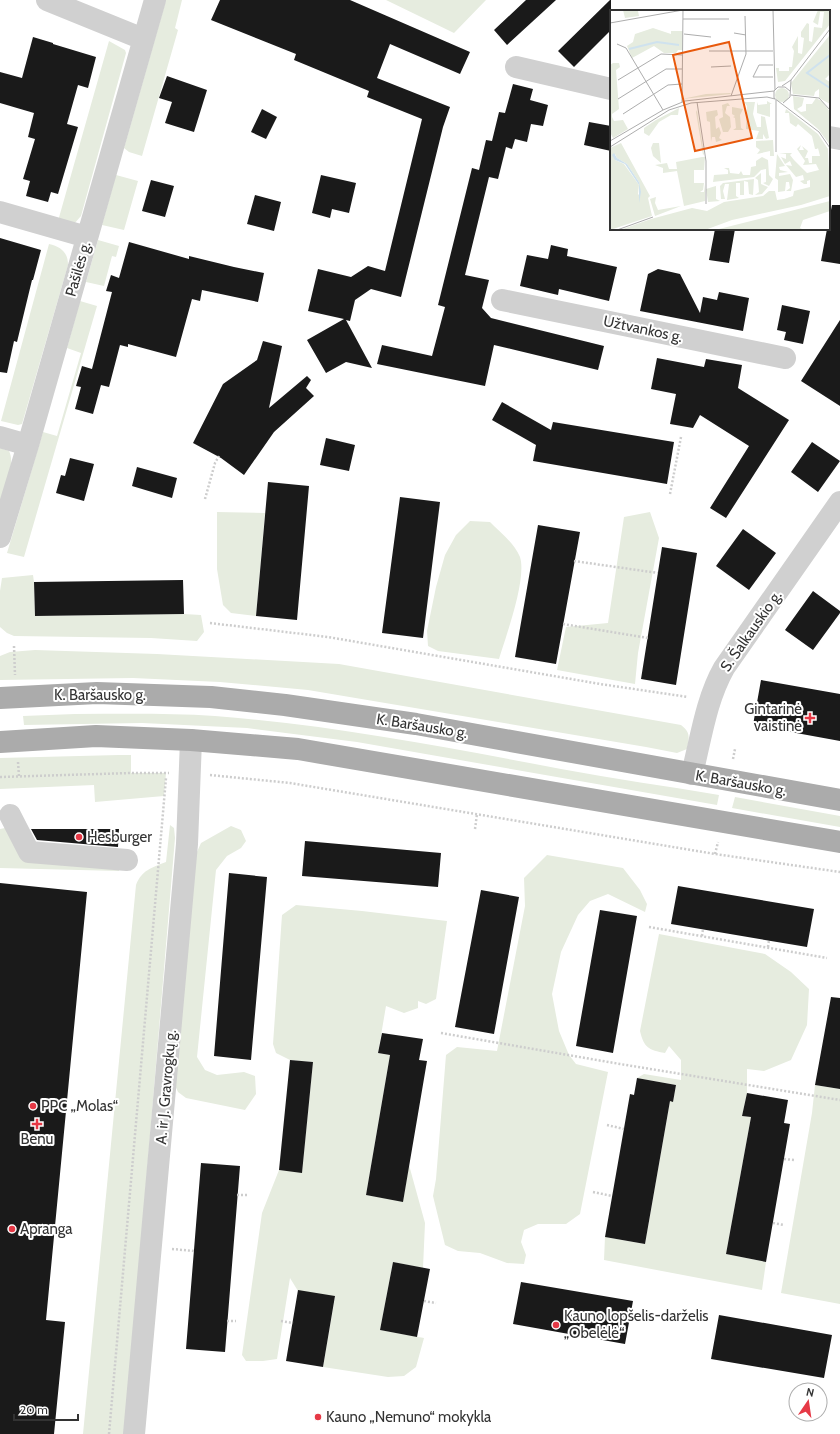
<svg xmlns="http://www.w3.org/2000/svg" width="840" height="1434" viewBox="0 0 840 1434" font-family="Cabin,sans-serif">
<rect width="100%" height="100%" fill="#fff"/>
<path fill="#e6ecdf" d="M166,0h16l-7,28 3,2 -36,126 -13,-4 -5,-4z
M386,0h100l-32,33z
M109,41l16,9 1,3 -45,163 -7,8 -16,-3z
M116,175l22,6 -14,49 -22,-5z
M98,240l21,6 -3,11 -4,-1 -8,30 -18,-4z
M49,244c12,3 19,8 19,21l-46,159 -4,1 -17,-4z
M80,301l17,5 -73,251 -17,-4 36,-121 14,4 24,-83 -14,-5z
M0,448l9,3c7,13 -5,39 -9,53z
M217,512l48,1 -9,103 -25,-3 -8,-8 -6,-36z
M650,512l9,26 -21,115 -3,31 -78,-14 9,-43 42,-4 16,-106z
M470,521l20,1c10,10 24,21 30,35 7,22 -14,79 -21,102l-61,-8 -10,-5 -1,-15 9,-44 9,-32 11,-20z
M33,575l1,7 1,34 149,-2 17,1 3,17 -7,9 -46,-3 -137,-2 -7,-3 -7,-6v-36l2,-13z
M35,650l122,4 182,10 342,61c10,8 8,12 6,24l-10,4 -31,-6 -338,-57 -88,-8 -87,-4 -133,2v-24l10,-4z
M75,714c47,0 94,-1 140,2 117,9 231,31 346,53 53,10 106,17 158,26l-2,10 -360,-63 -110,-14 -105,-5 -118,2 -1,-9z
M119,755h12v18h35l-2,23 -69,6 -1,-17 -94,4v-31z
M735,797l105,19v11l-108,-19z
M170,825l4,3 1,10 -50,596h-42l53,-549c6,-15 15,-17 30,-23z
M231,826l10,4 5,11 -5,7 -14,8 -11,14 -19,187 8,13 12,5 27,-3 11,4 1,18 -11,16 -59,-12 -8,-6 -5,-11 23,-227 5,-11z
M10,827l16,31 94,7 -1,6 -119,-3v-39z
M547,855l76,13 17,22 7,14 -2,8 -37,-18 -18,7 -12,14 -17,37 -9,42 7,37 10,24 7,9 32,8 -28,142 -14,10h-28l-14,6 -3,12 5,13 -2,9 -17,-1 -27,-10 -22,-2 -13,-6 -12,-49 3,-17 10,-124 11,-8 40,4 28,-145 -1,-28z
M296,905l66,6 85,10 -11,78 -10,5 -8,-3v7l-14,5 -18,-7 -8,47 12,2 -24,140 37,6 6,-36 16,58 -2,45 -30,-6 -13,68 44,8 -8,29 -12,9 -16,1 -65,-10 12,-70 -37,-6 -8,-13 -13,81 -14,2h-17l-4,-6 20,-142 17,-43 23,2 11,-110 -23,-2 -14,-7 -3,-9 9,-129z
M659,934l106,20 26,18 18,17 -2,36 -16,35 -27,11 -17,-2v24l-5,23 9,1 -25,137 40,8 -4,28 -158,-30 1,-23 40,7 25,-143h3l3,-16 -39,-7 7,-4 37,6v-20l-12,-14 -4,7c-16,-3 -21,-5 -25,-22z
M815,1085l25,4v215l-59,-11 31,-180z"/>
<path fill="#1a1a1a" d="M220,0h130l120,52 -10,22 -70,-30 -13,34 73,29 -7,20 -42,170 -30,-8 -16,11 -5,21 -4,-1 26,48 -26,-6 -20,11 -19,-33 37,-21 -36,-8 10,-42 33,8 17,-11 17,5 37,-152 -55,-22 2,-6 -75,-31 2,-6 -85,-34z
M526,0h30l-49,45 -13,-15z
M610,0h1v30l-37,37 -16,-16z
M33,37l20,6v1l43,13 -8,31 -10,-3 -11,39 11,3 -20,67 -7,-2 -3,10 -22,-6 4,-15 -7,-2 12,-40 -7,-2 6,-24 -34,-10v-31l22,6z
M167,76l40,14 -13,42 -29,-9 7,-21 -13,-4z
M513,84l20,5 -3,11 18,5 -5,21 -12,-2 -4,18 -12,-3 -3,10 -6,-2 -8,32 -9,-2 -24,98 24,5 -7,28 9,10 113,28 -6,24 -104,-25 -9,41 -108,-22 5,-19 50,11 13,-49 -7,-2 34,-137 7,2 7,-30 6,1 7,-29 6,1z
M262,109l15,8 -11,22 -15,-7z
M589,122l22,4v25l-27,-6z
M321,175l35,8 -7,30 -17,-4 -2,9 -18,-5z
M151,180l23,6 -9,31 -23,-6z
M255,195l26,7 -7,29 -27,-7z
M832,205h8v59l-19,-3 6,-32h2v-9z
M715,229h20l-6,34 -20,-3z
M0,238l41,12 -8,30h-1l-15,62 -3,-1 -7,32 -7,-1z
M129,242l60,17v-3l45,11 30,6 -6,29 -56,-12 -2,11 -8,-2 -16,58 -48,-13v3l-8,-2 -11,42 -8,-2 -8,29 -18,-5 6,-22 -5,-1 6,-20 10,3 20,-77 -6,-1 5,-16 8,3z
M551,245l17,4 -1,7 50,11 -8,34 -50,-12 -1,6 -38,-9 7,-31 21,4z
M658,269l22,5 20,39 3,-16 14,3 2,-8 30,6 -6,33 -103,-20 8,-37z
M782,305l28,6 -7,33 -19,-4 2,-8 -9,-2z
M840,320v86l-39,-25z
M263,341l19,5 -13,62 38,-32 4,4 -5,8 8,8 -40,36 -30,43 -23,-17 -28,-15 30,-59 34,-24z
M657,358l47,9 2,-8 36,6 -4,23 51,32 -63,98 -16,-10 39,-62 -49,-31 -7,13 -23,-4 6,-30 -25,-5z
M502,402l49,28 2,-8 121,20 -7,42 -134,-23 3,-16 -44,-25z
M326,438l29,7 -6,26 -29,-6z
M812,442l28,19 -22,31 -27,-20z
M70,458l24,6 -10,37 -28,-8 5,-18 4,1z
M137,467l40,11 -5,20 -40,-12z
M268,482l41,4 -12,134 -41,-4z
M400,497l40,5 -17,136 -41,-5z
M538,525l42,7 -24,132 -41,-7z
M743,529l33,24 -27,37 -33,-24z
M662,547l35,6 -21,132 -35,-6z
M183,580l1,34 -149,2 -1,-34z
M813,591l27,20v2l-27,37 -28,-20z
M761,680l79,14v47l-87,-16z
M31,829h88l-1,18 -81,-7z
M305,841l136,12 -3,34 -136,-11z
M229,873l38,4 -16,183 -37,-4z
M0,883l87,9 -41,428 19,2 -11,112h-54z
M678,886l136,23 -7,38 -136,-23z
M481,890l38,7 -25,137 -39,-7z
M600,910l37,6 -24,137 -37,-7z
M831,997l9,1v91l-25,-4z
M382,1033l41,6 -4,21 8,1 -24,141 -37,-7 24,-140 -12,-2z
M290,1060l23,2 -11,111 -23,-3z
M637,1078l39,7 -3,17 -3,-1 -25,143 -40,-7 25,-143 4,1z
M747,1093l41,7 -4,23 6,1 -24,138 -40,-8 25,-137 -9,-1z
M201,1163l39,3 -15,186 -39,-3z
M393,1262l37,7 -13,68 -37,-7z
M521,1282l112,19 -8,43 -112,-20z
M298,1290l37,6 -12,71 -37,-6z
M719,1315l113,20 -8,43 -113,-19z"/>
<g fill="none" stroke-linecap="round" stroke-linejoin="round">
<path stroke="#cdcdcd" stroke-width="2.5" stroke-dasharray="2 2" stroke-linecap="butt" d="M670,494l11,-57
M205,499l10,-36 4,-7
M574,561l84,12
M210,623l118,14 272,47 88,13
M563,624l85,14
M14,646l1,29
M733,759l2,-10
M18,762l1,14
M210,775l80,8 425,71 125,18
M0,777l131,-4h38
M475,829l2,-15
M715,854l3,-12
M649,927l178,31
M702,936l1,-7
M768,947l1,-7
M441,1033l179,31 220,36
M607,1125l17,4
M784,1159l10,1
M593,1192l19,4
M237,1195h10
M773,1223l11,2
M172,1249l22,2
M424,1301l12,2
M227,1321h9
M281,1321l12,2
M109,1434l57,-656"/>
<path stroke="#d0d0d0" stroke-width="22" d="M47,0l96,39
M516,67l95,22
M829,137l11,2
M0,212l87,25
M502,300l283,58
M0,437l28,8
M0,537l28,-92 127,-445
M692,774c9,-36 14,-74 32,-106l116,-166
M10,815l19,37 98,8
M134,1434l53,-590 4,-104"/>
<path stroke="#ababab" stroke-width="22" d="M0,698l97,-5 114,4 74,8 131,19 424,76
M0,742l96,-6 95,4 107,9 542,93"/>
</g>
<g fill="#e63946" stroke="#fff" stroke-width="1.5">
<path d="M808 712h4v4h4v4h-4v4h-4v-4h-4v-4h4z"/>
<circle cx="79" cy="837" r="4"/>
<circle cx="33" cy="1106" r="4"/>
<path d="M35 1118h4v4h4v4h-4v4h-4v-4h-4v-4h4z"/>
<circle cx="12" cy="1229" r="4"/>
<circle cx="556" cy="1325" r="4"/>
<circle cx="318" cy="1417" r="4"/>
</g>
<g text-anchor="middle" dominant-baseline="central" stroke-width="4" stroke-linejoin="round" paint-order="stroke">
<g font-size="15" fill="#333" stroke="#fff">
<text transform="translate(78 269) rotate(-74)">Pašilės g.</text>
<text transform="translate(643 329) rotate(12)">Užtvankos g.</text>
<text transform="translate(751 631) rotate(-55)">S. Šalkauskio g.</text>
<text x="100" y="695">K. Baršausko g.</text>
<text transform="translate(422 726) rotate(9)">K. Baršausko g.</text>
<text transform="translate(741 783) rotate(10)">K. Baršausko g.</text>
<text transform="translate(166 1087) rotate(-85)">A. ir J. Gravrogkų g.</text>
</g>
<g font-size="15" fill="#333" stroke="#fff" text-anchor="start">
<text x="802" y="709" text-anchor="end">Gintarinė<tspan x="802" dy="17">vaistinė</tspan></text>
<text x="87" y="837">Hesburger</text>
<text x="41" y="1106">PPC „Molas“</text>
<text x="37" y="1139" text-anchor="middle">Benu</text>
<text x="20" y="1229">Apranga</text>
<text x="564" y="1316">Kauno lopšelis-darželis<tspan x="564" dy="17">„Obelėlė“</tspan></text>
<text x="326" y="1417">Kauno „Nemuno“ mokykla</text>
</g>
</g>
<g transform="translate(610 10)">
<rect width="220" height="220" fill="#fff"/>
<path d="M13,0l15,1 1,5 -14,2zM208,0h12v14l-45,57 -7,1 -2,-14h3v3h10v-4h3l2,-16 -2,-4 6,-11v17l4,1 2,-16 -3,-1v-5l6,-9 2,1v17l3,1 2,-15 8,1 2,-16h-4l-2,13 -5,-3zM43,18l18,6v-3h12v19h-5l-2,3h-12l-10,-7 -22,12 -5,-12 6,-4 2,-8zM219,26l1,38 -5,5 5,3v22l-11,-6v-9l-4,3 -1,4 -21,-2 -2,-11zM3,53h6l1,4 -4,3 3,39 -7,5v3l2,4 9,-1 5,9 -18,11 3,-2 -3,-6v-67zM165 85a7 7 0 1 1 14 0a7 7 0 1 1-14 0ZM96,84l24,-1 1,1 -49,5zM183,86l11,2 -2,8 -5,3 4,3 5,-1v-7h6l4,-6 7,4 7,10v33l-12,-16 -24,-20zM157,91l5,3h-2v13l-13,-4v-11l1,3 9,-1zM134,92h11l-2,12 4,13h4v-11l4,1 4,21 -3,1 -3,-5v5h-7l3,-8 -13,-2 1,-23zM118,93l2,3h-3l-2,7 5,4 1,10 -3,5h-5l-4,-13 4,-2 -1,-12zM122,97l11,2 -3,6 1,13 3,2h-11l3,-2 -1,-10 -2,-1 2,-1 -3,-2zM69,98l-1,7h-7l-12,7 -10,14 -5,-3v-5l12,-8zM176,99l32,25 10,15 2,47 -29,9 -69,15 -27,10h-85l31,-11 41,-11 15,3 17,-9 39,-6 6,-5h6l2,9 7,-1 9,-3 1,-5 16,-4v-7l-3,1v3h-3l-4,-3 4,-1 -1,-5 -7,2 -10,-12 6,1 -2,-5 -5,3 -4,-7 5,2v-5l-7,-1h13l-2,2 4,5 13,13 12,-3 -3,-6 -13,1 2,-4 -8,-12 4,-4 -2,5h5l-2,-4 6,5 -3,7h3l1,5h3v-7h8l-2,-8 -1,1h-5h3l-3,-13 -14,-12 -2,3 -6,-4 -1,-10h-4zM87,100l7,44 -1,1 -7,-43zM107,100l1,5 -3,2 1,12 3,-2 2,6 -2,5 3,2 -6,2 -1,-5h-3l-1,5 -1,-20 -3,-1 -1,-9zM163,130l1,16h-4v-5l-13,3 3,-4 -4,-3v-6zM11,133l29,53 -2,2 4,18 -42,14v-82zM5,144l2,4 10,6 12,18 1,14 -2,-2 1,-9 -15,-21 -9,-4zM43,133h6l2,20 -8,-7 -2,-8zM167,144l8,12 -6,1 1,3 8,2 -9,1v3l11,-2 3,6 -2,11h-5l4,-3 -1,-6h-3l-1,9 -7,1v-12l-3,-2zM92,147h3l-1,13h-10v13h10l-1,7 -3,2h4l1,-8v17l-21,5 -7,-35 -14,2v-5l-8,-3 12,-2 2,6h8l-1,-7zM152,147l6,3 1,15 4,4 -4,7 -6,-3 3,-1v-13l-5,1 -7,7 -41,5 1,-7 14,-1v-4l-4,-2h5l1,5 9,1 2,-3 2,4h7l1,-8 5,-1v-5zM151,163v11l7,3 -6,7 -7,1 4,-3 -1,-12 -3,-2zM144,169l-1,16 -4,-1 -1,-12 -4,-1v14h-4v-12h-4v13l3,2 -12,2 2,-16h-4l-2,7 2,8h-4l-1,-13 3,-3zM109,175l-3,1v13l4,2 -12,1 -2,-13zM46,187l-1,6 3,7 23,-4 -26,10 -5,-17zM220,191v10l-27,9 -3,8 4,2h-89z" fill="#e6ecdf" fill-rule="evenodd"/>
<path d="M4,143l3,5 10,6 12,18 2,10 -2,11v-18l-14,-21 -10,-4 -3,-5z" fill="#cfe2ee"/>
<path fill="none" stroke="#cfe2ee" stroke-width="2" d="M19,39l28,-7 22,3M220,45l-23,18 23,15"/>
<path fill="none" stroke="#adadad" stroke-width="1" d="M163,0l2,80M73,9h46M0,13l73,-13M124,23l12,2M74,24l27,3M7,34l9,4 37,62M99,41h64M163,55h-14l-6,12h20M101,57l20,-1M8,70l43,-26 22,1M172,76l9,-6 39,-51M180,81l-5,-4h-7l-4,4v7l45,34 11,16M181,85l28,3 11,12M121,86l15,-42 -1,-38M8,89l48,-30h16M72,92l1,-92M87,92l9,59v43M173,93l7,-6 1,-17M13,104l45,-29 14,-1M0,131l53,-31 22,-9 89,-10M0,137l59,-37 22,-7 76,-6 8,2M166,142v-52M7,220l36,-13"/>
<path fill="#e8590c" fill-opacity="0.15" stroke="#e8590c" stroke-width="2" d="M119,32l23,96 -57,13 -22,-96z"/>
<rect width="220" height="220" fill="none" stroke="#333" stroke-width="2"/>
</g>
<g transform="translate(808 1402) rotate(13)"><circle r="19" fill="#ffffff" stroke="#adadad"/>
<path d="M0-3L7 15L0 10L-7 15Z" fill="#e63946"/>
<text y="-6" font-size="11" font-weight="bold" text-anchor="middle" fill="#333333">N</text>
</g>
<path d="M14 1414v6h64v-6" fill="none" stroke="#333333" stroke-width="2"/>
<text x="20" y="1414" font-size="12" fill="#333333" stroke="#ffffff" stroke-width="3" paint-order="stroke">20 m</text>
</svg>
